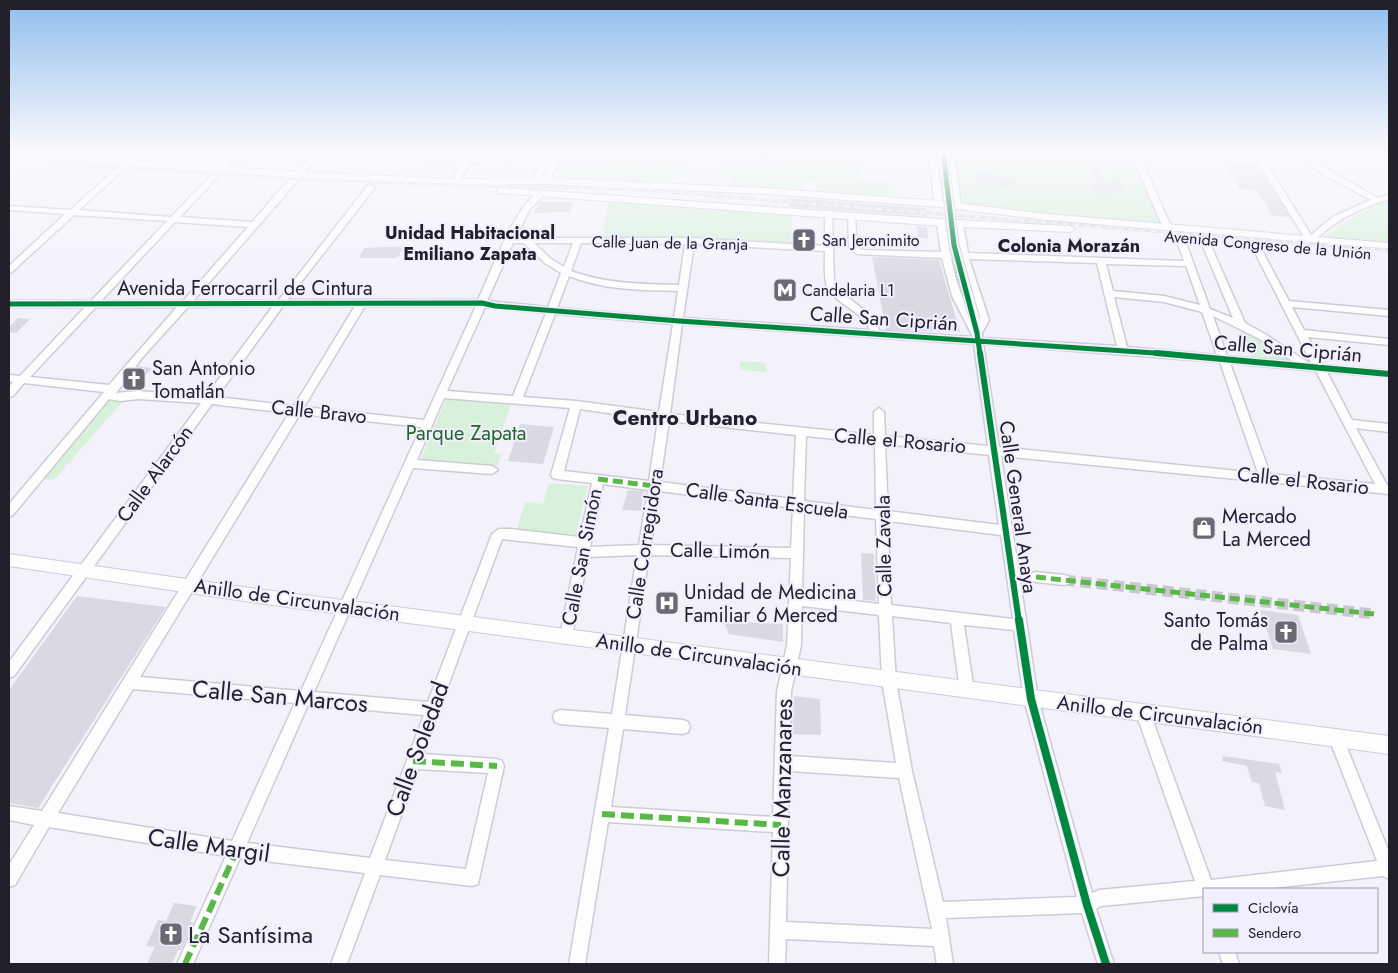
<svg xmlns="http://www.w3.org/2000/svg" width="1398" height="973" viewBox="0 0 1398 973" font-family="Jost,sans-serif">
<rect width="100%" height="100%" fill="#f3f2fb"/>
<path fill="#d7f1db" d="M611,151h26l-2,10c15,0 28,-4 43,-3l-1,4 8,1 -1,11h-10l-1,8 -114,-5 8,-17 40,2z
M774,151h85l1,29 35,3v14l-78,-6v-10h-14l-1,9 -71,-5v-9h-9l1,-12 8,1 1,-5c15,1 27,6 41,7z
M952,151h179l30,74 -84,-6 -116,-15z
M1389,199v43l-66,-5 52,-33z
M609,201l183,15 -1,29 -188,-9z
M1239,332c18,3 43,14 53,30l-40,-4z
M740,361l26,2v9l-26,-2z
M447,397l65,5 -18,51 7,1 -4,13 -77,-6z
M109,400l14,1 -69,79 -11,-1z
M549,483l39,3 -12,49 -59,-5 8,-28 18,2z"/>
<path fill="#dad9e3" d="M637,151h56l-8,12 -8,-1 1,-4 -17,-1 -14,4 -12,-1z
M718,151h56l-1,16 -11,-1 -14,-5 -16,-1 -1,5 -8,-1z
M1175,151h57l8,14 18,2 32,50 -17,-1 -16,-26 -17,-1 -15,-27 -46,-3z
M1086,154l40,1 6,15 -33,-3 6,16 13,-3 10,9 -27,6 -11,-9 7,-2z
M983,171l24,8 8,2 -7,8 -31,-11z
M790,198l136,10 1,8 -138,-9z
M540,202h33l-3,10 -37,1z
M917,226l10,1 1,12 -10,-1z
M387,247h16l-4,9 -4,2h-36l5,-10z
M872,257l67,3 21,72 -74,-2z
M18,318l12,1 -14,14 -7,-1v-5z
M138,366l14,2 -16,19 -12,-1z
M520,424l34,3 -11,37 -35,-3z
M628,490l16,1 -3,20 -19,-1z
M861,553l13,1 2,47 -13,-1z
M77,596l89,11 -128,201 -29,-5v-113z
M1260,610l38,5 13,39 -38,-5z
M724,621l59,3v18l-54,-8z
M794,696l26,3 1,36 -29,-1z
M1223,756l56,8 3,9 -7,-1 10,38 -20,-4 -6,-23 -7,-1 -5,-16 -25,-5z
M174,903l23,3 -7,16 4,1 -13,27h-3l-6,14h-25l8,-17 -9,-1 12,-26 8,1z"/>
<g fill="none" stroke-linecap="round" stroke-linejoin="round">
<path stroke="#c9c8d1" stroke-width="11" stroke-dasharray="11 5.5" stroke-linecap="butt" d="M1064,580l310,34"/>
<g stroke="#cdccd6" stroke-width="3">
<path id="minor" d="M136,151h8l-65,59 92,7 63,-66h8l-62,66 72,5 62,-71 34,2 4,2 -4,2 -28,-2 -127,146h85l90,-116h3l4,2 -1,2 -87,111h191c12,-25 39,-101 64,-109l4,2 -16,16 -15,29h175l135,8v-32l7,-2 2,72 4,5 33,27 9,15 93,6 -21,-41 -10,-38 -85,-4 -8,-6 -1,-34 7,2 2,31 5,3 79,2 -4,-29 4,-2 4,2 5,30h9l-4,-29 4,-2 4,2 5,29 216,8 -6,-17 -17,-21 -31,-72h8l31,71 17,21 24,66 23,9 -33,-79 4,-3 4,3 37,84 20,11 44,29 3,1 -62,-121 1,-2 3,-1 4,3 31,58 100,9v6l-97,-9 12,23 85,9v6l-81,-8 15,28 66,6v6l-62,-5 25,48 37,4v8l-33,-4 31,57 2,1v8l-388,-38 37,243 54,194 7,-3 96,-9 -59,-168 2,-5 5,-2 5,2 2,5 61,167 166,-19 -48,-123 2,-5 5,-2 5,2 48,119v27l-6,-3 -119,13h-60v7l-103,10 -5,3 18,55h-16l-16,-51 -136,5 7,46h-16l-3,-18 -148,-7 -1,25h-16l4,-132 -165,-10 -23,142h-16l40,-236 -49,-4 -5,-2 -2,-5 2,-5 5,-2 52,4 25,-159 -49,2 -16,79 -1,4 -5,2 -5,-2 -1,-4 18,-89 -76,-8 -79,215 74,5 5,2 2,5 -26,118 -6,2 -92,-11 -33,89h-16l34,-91 -125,-15 -47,106h-16l49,-108 -177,-29 -34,58 -6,2v-22l25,-40 -25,-5v-14l33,5 247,-398 -77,-9 -198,272 -5,2v-16l192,-259 -63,-4 -18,2 -11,-2 -96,116 -4,2v-13l95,-112 -80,-9 -11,13 -4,1v-10l4,-5 -4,-1v-6l11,1 65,-69h-76v-6h82l76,-80 -93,-6 -62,57 -3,1v-7l56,-52 -56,-4v-4l61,4zM175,222l73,5 -65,74h-82zM513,243h11l21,20 16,10 -13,34 -61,-6zM534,243h39l-9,24 -13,-8zM581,243l104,1 -6,41c-37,-1 -73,-1 -108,-14zM694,244l131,7c0,10 -1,22 1,32 3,18 37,28 44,47l-187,-12zM951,258h9l19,61 -7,-1c-10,-19 -17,-39 -21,-60zM969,259l128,4 20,83 -135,-8v-5l7,-13zM1106,264l80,2 14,39 -36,-9 -51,-5zM569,276c35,14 72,14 109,15l-4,27 -117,-10zM1114,297l50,5 38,10 15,43 -90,-8zM273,306l-67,90 -68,-5 -22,2 26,-35 46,-51zM283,306h72l-61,100 -77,-9zM365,306h111l-52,114 -120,-13zM96,307h81l-68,78 -79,-8zM485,307l61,6 -33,83 -66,-5zM555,314l118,10 -14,88 -83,-11 -53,-4zM1213,316l45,22 36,24 -67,-6zM682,324l292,20 14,102 -103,-10 -1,-24 -5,-4 -5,4v23l-204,-21zM983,344l237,18 38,111 -259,-26zM1230,363l86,8 59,113 -105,-10zM444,398l126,10 -19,67 2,3 4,1 35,4 -12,54 -70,-8h-11l-7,5 -64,168 -114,-10 99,-224 79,6 6,-4 -6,-4 -75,-6zM580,409l78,11 -9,61 -85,-10zM300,414l121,13 -120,264 -161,-14zM669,421l127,14 -3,64 -133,-17zM806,436l69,7 1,67 -72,-9zM885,444l104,11 10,70 -111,-14zM603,484l45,6 -9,55 -49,2zM659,491l134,17 -2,40 -140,-3zM804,510l72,9 3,85 -77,-9zM888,521l113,14 12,84 -122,-14zM649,555l142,3 -4,87 -10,47 -4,125 -162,-10 12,-78 60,5 5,-2 2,-5 -2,-5 -5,-2 -58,-5zM802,606l77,9 3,66 14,82 -106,-7 1,-64 10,-47zM892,616l59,7 9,68 2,5 5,1 5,-1 2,-5 -10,-66 50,5 10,69 53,198 -134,5 -31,-131 -16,-90zM133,689l162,14 -63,138 -174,-28zM308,705l116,10 -54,143 -123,-15zM418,769l70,4 -22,96 -81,-9zM789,771l110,7 33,151 -146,-7z
M469,151h8l-5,8 32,1 4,2 -4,2 -34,-1 -12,21h-3l-4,-2 11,-19 -38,-1 -4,-2 4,-2 41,1z
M548,151h8l-17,32h-6l-1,-2z
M557,151h8l-17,32h-6l-1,-2z
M928,151h8l7,53 -4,2 -4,-2z
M946,151h8l7,55 -4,2 -4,-2z
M1251,151h8l52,84 23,-19 37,-16 -45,-24 -35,-25h9l32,21 46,26 11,-3v4c-29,9 -54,21 -76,43h-6z
M1036,572l28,3 4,1 2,4 -2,4 -4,1 -28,-3 -4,-1 -2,-4 2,-4z
M1219,952h16l4,12h-16z"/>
</g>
<g stroke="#cdccd6" stroke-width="2">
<path id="major" d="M9,151h20l2,2 268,19 156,7 90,-1 221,10 173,13 108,13 342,29v6l-342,-29 -108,-13 -173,-13 -221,-10 -90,1 -156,-7 -273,-20 -17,11v-7l6,-5h-6z
M500,188c190,12 380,29 570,38l5,3 -5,3 -129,-6 -444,-33v-4z
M9,554l242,34 1138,148v18l-1138,-152 -242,-36z"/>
</g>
<use href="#minor" fill="#fdfdfe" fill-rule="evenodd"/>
<use href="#major" fill="#fdfdfe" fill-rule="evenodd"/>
<g stroke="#dad9dc" stroke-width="3">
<path id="rail" d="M9,158l98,9 169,11 202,8 151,3 760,61"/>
</g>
<use href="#rail" stroke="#f0eeff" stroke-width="2" stroke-dasharray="5.5" stroke-linecap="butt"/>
<g stroke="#cdccd6" stroke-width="11" stroke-linecap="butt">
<path id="minor-bridge" d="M943,151l11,94 21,75"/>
</g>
<use href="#minor-bridge" stroke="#fdfdfe" stroke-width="9"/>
<path stroke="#58b947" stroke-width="5" stroke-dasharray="10 5" stroke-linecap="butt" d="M598,479l56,7
M1036,577l338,37"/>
<path stroke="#58b947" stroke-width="6" stroke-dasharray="13 6" stroke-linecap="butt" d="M413,761l84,5
M602,814l179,11
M185,964l52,-114"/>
<g stroke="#f0eeff" stroke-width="8">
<path id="cycleway-far2" d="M943,151l11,94 23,88 3,21
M9,304l473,-1 13,3 184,15 491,33"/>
</g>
<g stroke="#f0eeff" stroke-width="9">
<path id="cycleway-far1" d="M980,353l39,269
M1156,353l233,21"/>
</g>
<g stroke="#f0eeff" stroke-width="11">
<path id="cycleway" d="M1019,620l12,79 56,206 19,59"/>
</g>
<use href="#cycleway-far2" stroke="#00873e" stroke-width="5"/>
<use href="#cycleway-far1" stroke="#00873e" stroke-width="6"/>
<use href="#cycleway" stroke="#00873e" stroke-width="8"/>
</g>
<linearGradient id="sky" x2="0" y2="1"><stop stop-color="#8fbeee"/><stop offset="0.53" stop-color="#faf9fd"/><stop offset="1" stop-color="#faf9fd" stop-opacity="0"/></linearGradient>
<rect width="1398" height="287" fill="url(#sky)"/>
<defs>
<g id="church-square" transform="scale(1.25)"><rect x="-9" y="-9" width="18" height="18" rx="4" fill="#6b6a74" stroke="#f0eeff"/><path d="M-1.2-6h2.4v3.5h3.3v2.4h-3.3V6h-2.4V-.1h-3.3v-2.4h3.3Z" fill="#fff"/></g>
<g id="metro-square" transform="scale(1.25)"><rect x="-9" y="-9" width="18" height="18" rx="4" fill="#6b6a74" stroke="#f0eeff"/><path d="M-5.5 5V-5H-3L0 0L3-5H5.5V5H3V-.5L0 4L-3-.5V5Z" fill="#fff"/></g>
<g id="shop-square" transform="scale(1.25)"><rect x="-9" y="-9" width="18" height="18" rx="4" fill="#6b6a74" stroke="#f0eeff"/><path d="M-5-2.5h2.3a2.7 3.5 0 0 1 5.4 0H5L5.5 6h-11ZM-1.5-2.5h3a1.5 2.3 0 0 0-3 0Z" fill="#fff"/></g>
<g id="hospital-square" transform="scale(1.25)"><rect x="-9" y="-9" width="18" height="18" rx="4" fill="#6b6a74" stroke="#f0eeff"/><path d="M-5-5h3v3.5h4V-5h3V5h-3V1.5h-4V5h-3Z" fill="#fff"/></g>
</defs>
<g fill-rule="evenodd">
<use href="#church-square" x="804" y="240"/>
<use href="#metro-square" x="785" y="290"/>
<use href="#church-square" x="134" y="379"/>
<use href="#shop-square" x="1204" y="528"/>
<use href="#hospital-square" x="667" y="603"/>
<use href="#church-square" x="1286" y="632"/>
<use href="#church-square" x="171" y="934"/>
</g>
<g text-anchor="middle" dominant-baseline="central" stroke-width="4" stroke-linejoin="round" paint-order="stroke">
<g font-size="16" fill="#22212b" stroke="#f0eeff" text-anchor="start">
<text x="822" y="240">San Jeronimito</text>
<text x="802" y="290">Candelaria L1</text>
</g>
<g font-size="16" fill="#22212b" stroke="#f0eeff">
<text transform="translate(670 243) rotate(1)">Calle Juan de la Granja</text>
<text transform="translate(1268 245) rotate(5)">Avenida Congreso de la Unión</text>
</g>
<g font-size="18" font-weight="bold" fill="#22212b" stroke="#f0eeff">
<text x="470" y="233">Unidad Habitacional<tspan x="470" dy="21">Emiliano Zapata</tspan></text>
<text x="1069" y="246">Colonia Morazán</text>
</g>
<g font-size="20" fill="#22212b" stroke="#f0eeff">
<text x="245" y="288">Avenida Ferrocarril de Cintura</text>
<text transform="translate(884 319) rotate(4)">Calle San Ciprián</text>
<text transform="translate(1288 349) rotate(5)">Calle San Ciprián</text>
<text transform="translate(319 412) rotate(6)">Calle Bravo</text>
<text transform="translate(900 441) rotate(5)">Calle el Rosario</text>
<text transform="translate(155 474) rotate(-54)">Calle Alarcón</text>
<text transform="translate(1303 481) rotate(6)">Calle el Rosario</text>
<text transform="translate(767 501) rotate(8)">Calle Santa Escuela</text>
<text transform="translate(1018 507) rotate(82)">Calle General Anaya</text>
<text transform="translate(645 544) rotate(-81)">Calle Corregidora</text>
<text transform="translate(884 546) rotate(-91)">Calle Zavala</text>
<text transform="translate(720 551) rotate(1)">Calle Limón</text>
<text transform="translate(582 557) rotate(-79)">Calle San Simón</text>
<text transform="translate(297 600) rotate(8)">Anillo de Circunvalación</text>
<text transform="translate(699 655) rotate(8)">Anillo de Circunvalación</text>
<text transform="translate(1160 715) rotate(7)">Anillo de Circunvalación</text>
</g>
<g font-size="20" fill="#22212b" stroke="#f0eeff" text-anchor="start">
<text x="152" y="368">San Antonio<tspan x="152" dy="23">Tomatlán</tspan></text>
<text x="1222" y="516">Mercado<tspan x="1222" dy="23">La Merced</tspan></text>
<text x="684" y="592">Unidad de Medicina<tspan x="684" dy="23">Familiar 6 Merced</tspan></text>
<text x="1268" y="620" text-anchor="end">Santo Tomás<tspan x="1268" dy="23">de Palma</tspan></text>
</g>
<g font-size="20" fill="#206926" stroke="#f0eeff">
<text x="466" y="433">Parque Zapata</text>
</g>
<g font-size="21" font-weight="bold" fill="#22212b" stroke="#f0eeff">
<text x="685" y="418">Centro Urbano</text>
</g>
<g font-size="24" fill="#22212b" stroke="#f0eeff">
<text transform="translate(280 696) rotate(5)">Calle San Marcos</text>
<text transform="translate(417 749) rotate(-70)">Calle Soledad</text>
<text transform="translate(782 788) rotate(-89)">Calle Manzanares</text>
<text transform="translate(209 845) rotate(8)">Calle Margil</text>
</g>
<g font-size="24" fill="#22212b" stroke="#f0eeff" text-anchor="start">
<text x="188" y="934">La Santísima</text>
</g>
</g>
<rect width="1398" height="973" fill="none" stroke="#22212b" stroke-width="20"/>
<rect x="1203" y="888" width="175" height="65" fill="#f0eeff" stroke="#9e9caa"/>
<rect x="1213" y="904" width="25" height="8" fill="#00873e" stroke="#9e9caa"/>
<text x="1248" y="913" font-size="15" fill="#22212b">Ciclovía</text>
<rect x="1213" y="929" width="25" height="8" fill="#58b947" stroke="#9e9caa"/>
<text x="1248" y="938" font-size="15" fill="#22212b">Sendero</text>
</svg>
